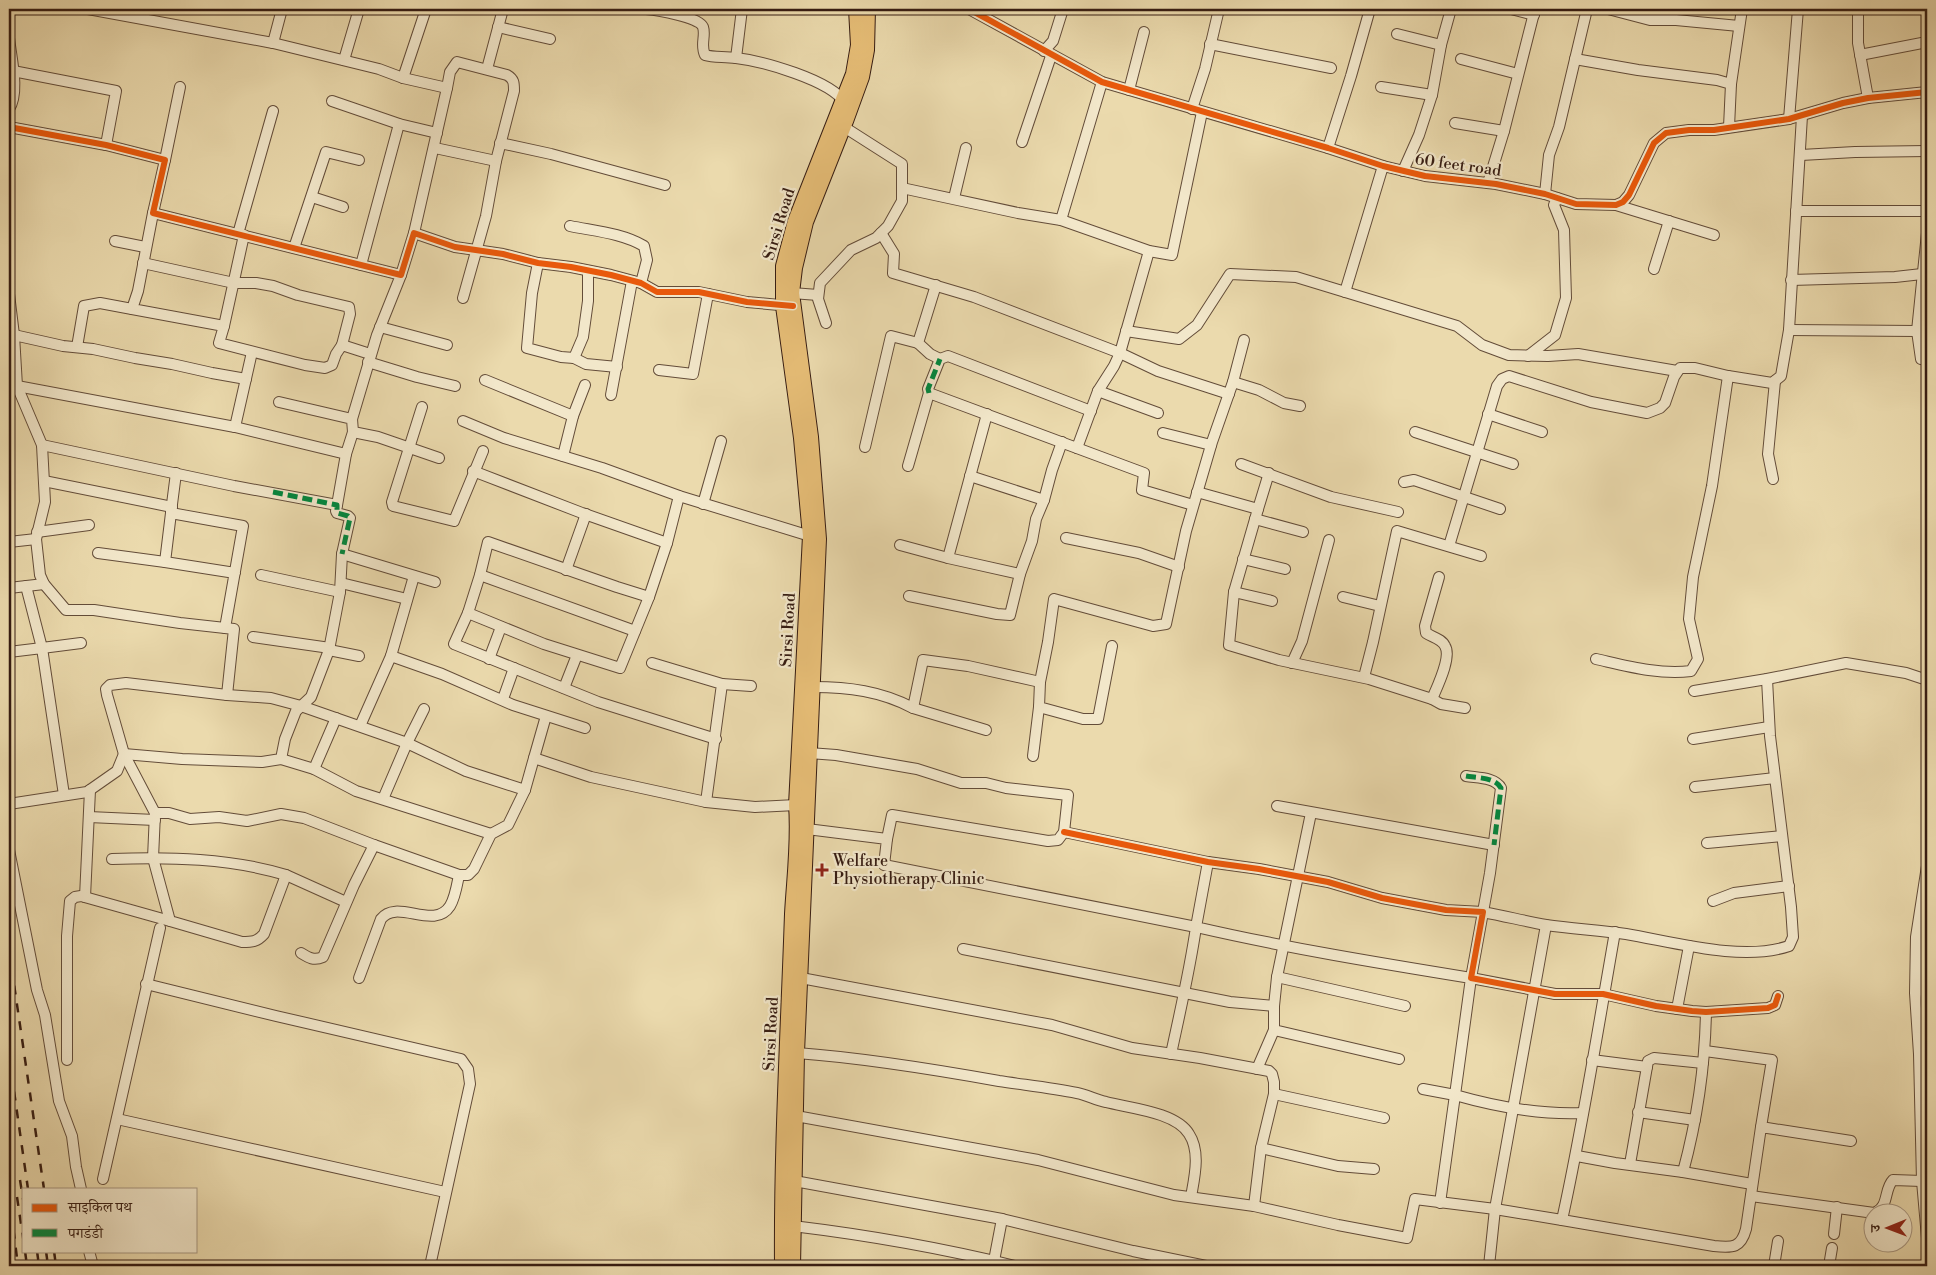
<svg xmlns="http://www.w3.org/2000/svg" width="1936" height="1275" viewBox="0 0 1936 1275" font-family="'Libre Bodoni','Noto Serif Devanagari',serif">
  <rect width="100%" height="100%" fill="#ebdaad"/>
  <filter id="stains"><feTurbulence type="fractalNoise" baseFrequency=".004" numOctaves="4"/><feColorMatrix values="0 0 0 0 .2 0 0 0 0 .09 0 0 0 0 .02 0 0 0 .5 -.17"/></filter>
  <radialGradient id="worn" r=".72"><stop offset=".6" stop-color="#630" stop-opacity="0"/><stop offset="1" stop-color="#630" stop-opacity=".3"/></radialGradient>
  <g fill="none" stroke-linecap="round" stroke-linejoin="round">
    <defs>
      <g id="minor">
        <path d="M 88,9 L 273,43 L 379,69 L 403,78 L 447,88 L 414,233"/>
        <path d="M 646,9 C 657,10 699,17 703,27 C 706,36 700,45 705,55 C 714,58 725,56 736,58 C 762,61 831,80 845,103"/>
        <path d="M 969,9 L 1102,82 L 1328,148 L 1383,166 L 1425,176 L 1496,184 L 1545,194 L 1576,204 L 1616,205 L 1623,202 L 1629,195 L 1654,143 L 1666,133 L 1689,130 L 1714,130 L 1789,119 L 1843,103 L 1868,98 L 1927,92"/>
        <path d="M 1511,9 L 1534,15"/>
        <path d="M 1608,9 L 1650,20 L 1676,20 L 1739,26"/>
        <path d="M 1858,9 L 1858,43 L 1868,98"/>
        <path d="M 498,27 L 550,39"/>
        <path d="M 1397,34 L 1441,45"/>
        <path d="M 9,38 C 11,57 20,93 9,109"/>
        <path d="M 273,43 L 282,9"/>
        <path d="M 1210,44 L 1331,68"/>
        <path d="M 1044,51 L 1053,41 L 1063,9"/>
        <path d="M 1860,55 L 1927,42"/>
        <path d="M 736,58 L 742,9"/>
        <path d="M 1461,59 L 1518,74"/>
        <path d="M 1575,59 L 1638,70 L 1717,80 L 1731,84 L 1729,127"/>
        <path d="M 344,60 L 359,9"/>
        <path d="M 487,69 L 503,9"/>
        <path d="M 13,71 L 116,91 L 106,145"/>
        <path d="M 403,78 L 426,9"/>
        <path d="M 1731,84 L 1742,9"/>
        <path d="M 1381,87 L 1432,95"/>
        <path d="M 447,88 L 450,72 L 457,62 L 507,75 C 514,79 514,83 514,91 L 496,161 L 486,216 L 463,298"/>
        <path d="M 1129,90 L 1144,32"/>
        <path d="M 332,101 L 399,124 L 437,133"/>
        <path d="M 1192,109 L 1205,69 L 1219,9"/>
        <path d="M 1789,119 L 1798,9"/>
        <path d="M 1455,123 L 1504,131"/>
        <path d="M 9,127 L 106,145 L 165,160 L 153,213 L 401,275 L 414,233 L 455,247 L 503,254 L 538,263 L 571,267 L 611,275 L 641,283 L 657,292 L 699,292 L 747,302 L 790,306"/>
        <path d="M 1022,142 L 1051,56"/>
        <path d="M 500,143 L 551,154 L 665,185"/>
        <path d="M 435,148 L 496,161"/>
        <path d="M 1328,148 L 1351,76 L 1370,9"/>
        <path d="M 1801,155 L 1855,152 L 1927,151"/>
        <path d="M 165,160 L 180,87"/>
        <path d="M 1403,171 L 1419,135 L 1432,95 L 1441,45 L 1451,9"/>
        <path d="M 1488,183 L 1504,131 L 1535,9"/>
        <path d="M 902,188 L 1018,213 L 1061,220 L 1149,251 L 1172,255 L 1202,112"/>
        <path d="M 1545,194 L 1549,155 L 1559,127 L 1587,9"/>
        <path d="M 312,197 L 343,207"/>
        <path d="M 954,198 L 966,148"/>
        <path d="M 1616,205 L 1714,235"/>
        <path d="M 1796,211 L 1927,211"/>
        <path d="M 153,213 L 138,291 L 132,309 L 224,326 L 219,343 L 305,365 L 325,368 L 332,365 L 336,354 L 342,345 L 370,354"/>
        <path d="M 1061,220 L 1102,82"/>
        <path d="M 570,226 C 594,231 622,233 644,246 L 647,260 L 641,283"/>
        <path d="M 881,233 L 894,254 L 893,273 L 974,297 L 1120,353 L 1158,371 L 1229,394"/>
        <path d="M 1927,233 L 1917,331 L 1921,359 L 1927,360"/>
        <path d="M 238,234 L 273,111"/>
        <path d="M 115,241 L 145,247"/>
        <path d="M 294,248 L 326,152 L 359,160"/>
        <path d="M 143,263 L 234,283 L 256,283 L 273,286 L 298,295 L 349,307 L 350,314 L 342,345"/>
        <path d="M 538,263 L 532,293 L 527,348 L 561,357 L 574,358 L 583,337 L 588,301 L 588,272"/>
        <path d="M 361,265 L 399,124"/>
        <path d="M 1654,269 L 1669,221"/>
        <path d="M 1791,280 L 1895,277 L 1922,274"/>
        <path d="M 936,285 L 918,343 L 930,354 L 940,359"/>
        <path d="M 1345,292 L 1383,166"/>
        <path d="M 792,293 L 818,295"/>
        <path d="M 9,294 L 14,335"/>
        <path d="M 826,323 L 818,299 L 820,283 L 851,250 L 876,238 L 888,226 L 902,201 L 902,164 L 844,127"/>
        <path d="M 224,326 L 244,235"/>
        <path d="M 380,327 L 447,345"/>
        <path d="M 1789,330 L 1917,331"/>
        <path d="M 1126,331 L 1179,339 L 1197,325 L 1230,274 L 1296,277 L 1457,326 L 1482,345 L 1509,355 L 1548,356 L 1578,354 L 1677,371"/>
        <path d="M 77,347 L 84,306 L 100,303 L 132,309"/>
        <path d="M 1528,356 L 1555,335 L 1566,298 L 1564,230 L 1554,205 L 1557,198"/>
        <path d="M 574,358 L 586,364 L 617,367"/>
        <path d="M 368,362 L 417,377 L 455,386"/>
        <path d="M 659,370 L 693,374 L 708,294"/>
        <path d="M 485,380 L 573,416 L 563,456"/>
        <path d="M 1233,382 L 1244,340"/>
        <path d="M 17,386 L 235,427 L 346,454 L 353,432"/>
        <path d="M 1098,391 L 1158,413"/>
        <path d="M 929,393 L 928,389 L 940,359 L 948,356 L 1091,411"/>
        <path d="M 611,395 L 632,281"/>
        <path d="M 279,402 L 352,419 L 353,432 L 378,437 L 439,458"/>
        <path d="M 422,407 L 392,502 L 393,506 L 454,521 L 483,451"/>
        <path d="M 987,414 L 948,558 L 1020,574"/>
        <path d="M 1488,414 L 1542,432"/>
        <path d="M 573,416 L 585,385"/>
        <path d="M 352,419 L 377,335 L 401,275"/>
        <path d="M 463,421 L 504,438 L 602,468 L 679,496 L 810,536"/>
        <path d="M 235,427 L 252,352"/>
        <path d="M 1415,432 L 1513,464"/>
        <path d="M 1163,433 L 1211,445"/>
        <path d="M 42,445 L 234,486 L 337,505"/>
        <path d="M 865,447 L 891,336 L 918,343"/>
        <path d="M 1077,448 L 1098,391 L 1114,366 L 1120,353 L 1149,251"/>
        <path d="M 1241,464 L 1331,497 L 1398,512"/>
        <path d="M 908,466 L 929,393 L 1144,473 L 1142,490 L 1193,505"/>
        <path d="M 970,476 L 1044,500"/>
        <path d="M 1773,479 L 1768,454 L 1775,381"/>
        <path d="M 44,481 L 172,507"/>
        <path d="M 1404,482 L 1414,480 L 1500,509"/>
        <path d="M 1197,492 L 1258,509 L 1234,592 L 1229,645 L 1279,660 L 1369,679 L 1432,699 L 1441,704 L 1465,708"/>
        <path d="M 703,504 L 721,441"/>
        <path d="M 1258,509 L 1269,473"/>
        <path d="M 171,512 L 176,473"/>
        <path d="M 1255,519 L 1303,532"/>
        <path d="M 37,532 L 89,525"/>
        <path d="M 1066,538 L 1139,553 L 1179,567"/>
        <path d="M 9,542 L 36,539"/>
        <path d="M 667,543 L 679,496"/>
        <path d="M 900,545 L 948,558"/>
        <path d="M 1449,546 L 1497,386 L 1502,379 L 1509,376 L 1591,402 L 1647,413 L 1660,408 L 1665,403 L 1674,377 L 1680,368 L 1695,368 L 1728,376 L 1772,383 L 1781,376 L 1789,330 L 1802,116"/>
        <path d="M 98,553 L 165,562"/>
        <path d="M 342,554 L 435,582"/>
        <path d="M 1243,559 L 1285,569"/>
        <path d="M 566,570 L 586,514"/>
        <path d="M 261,575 L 340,592"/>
        <path d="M 480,575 L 635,631"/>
        <path d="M 341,583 L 407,599"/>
        <path d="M 26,586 L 42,648 L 81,643"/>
        <path d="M 9,588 L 44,584"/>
        <path d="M 1234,592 L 1272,601"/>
        <path d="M 909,596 L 997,614 L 1010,615 L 1020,574 L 1032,541 L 1036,519 L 1044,500 L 1052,470 L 1062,442"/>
        <path d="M 649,597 L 617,587 L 488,542 L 480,575 L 468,613 L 454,644 L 598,702 L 716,739"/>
        <path d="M 1343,597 L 1380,606"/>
        <path d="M 468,613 L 544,644 L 620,668 L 649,597 L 667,543 L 582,513 L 473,471"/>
        <path d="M 225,628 L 243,526 L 171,513 L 165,562 L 235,573"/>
        <path d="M 253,637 L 330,648"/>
        <path d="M 1112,646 L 1098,719 L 1083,719 L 1039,707 L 1040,682 L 1048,642 L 1054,599 L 1153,626 L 1166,624 L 1186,531 L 1212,442 L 1233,382 L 1259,390 L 1284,403 L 1300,406"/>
        <path d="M 329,650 L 359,656"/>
        <path d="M 9,652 L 42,648 L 64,795"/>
        <path d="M 391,656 L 414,576"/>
        <path d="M 489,659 L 501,627"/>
        <path d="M 1596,659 C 1627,666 1659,675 1691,671 L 1698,659 L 1689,619 L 1693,577 L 1712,486 L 1728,376"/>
        <path d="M 652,663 L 722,684 L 706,802"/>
        <path d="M 1292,663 L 1302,641 L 1329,540"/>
        <path d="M 1364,677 L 1373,642 L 1397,531 L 1481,556"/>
        <path d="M 722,684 L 751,686"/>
        <path d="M 813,687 C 848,687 881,691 913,708 L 923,660 L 968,666 L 1040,682"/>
        <path d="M 564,688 L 577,655"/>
        <path d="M 1694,691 L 1767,679 L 1846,663 L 1906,673 L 1927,680"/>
        <path d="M 227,695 L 234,629 L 180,623 L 94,610 L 66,610 L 44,584 L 40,575 L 36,539 L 45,502 L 42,445 L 17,386 L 14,335 L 63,346 L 93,349 L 135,358 L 172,364 L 212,373 L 246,379"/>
        <path d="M 503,699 L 514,668"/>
        <path d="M 1432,699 C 1437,687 1452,657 1445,646 C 1442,639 1432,637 1426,633 L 1425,626 L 1439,577"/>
        <path d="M 913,708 L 986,730"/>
        <path d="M 360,726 L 391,656 L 442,674 L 513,705 L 585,728"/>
        <path d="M 1693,739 L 1769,727"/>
        <path d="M 809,753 L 836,755 L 917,769 L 961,783 L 986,783 L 1006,788 L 1068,795 L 1064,832 L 1058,840 L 1048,841 L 892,815 L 887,839"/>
        <path d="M 1033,756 L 1039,707"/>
        <path d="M 534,758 L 546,716"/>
        <path d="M 281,759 L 314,769 L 356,791 L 491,834"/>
        <path d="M 314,769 L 336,718"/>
        <path d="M 1466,776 C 1477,778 1495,777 1501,788 L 1490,873 L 1483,912 C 1504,916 1525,921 1546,925 C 1573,929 1600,930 1626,934 C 1674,942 1742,962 1789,946 L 1793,937 L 1791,907 L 1770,736 L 1767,679"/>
        <path d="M 1695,787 L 1775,778"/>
        <path d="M 383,799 L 407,743 L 424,709"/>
        <path d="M 9,804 L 87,792 L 117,771 L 124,754 L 182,759 L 262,762 L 281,759 L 285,739 L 296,711 L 311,697 L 329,650 L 340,592 L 342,554 L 350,518 L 348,516 L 337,513 L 336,511 L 346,454"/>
        <path d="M 1277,806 L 1494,845"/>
        <path d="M 155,813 L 124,754 L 107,695 L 106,689 L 110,685 L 126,683 L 227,695 L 271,698 L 301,706 L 407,743 L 466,771 L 525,790"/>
        <path d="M 89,817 L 155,820"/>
        <path d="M 807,829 L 887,839 L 884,865 L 1196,927 C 1190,969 1180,1012 1171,1054"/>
        <path d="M 1064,832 L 1208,862 L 1259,869 L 1328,882 L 1382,898 L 1446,910 L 1483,912 L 1471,978 L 1555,994 L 1603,994 L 1656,1006 L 1692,1011 L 1706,1012 L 1768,1008 L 1775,1005 L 1778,996"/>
        <path d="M 1707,843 L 1782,836"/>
        <path d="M 9,850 L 37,990 L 45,1015 L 59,1101 L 72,1136 L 76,1167 L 81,1189"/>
        <path d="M 112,859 C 170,857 230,858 286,875"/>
        <path d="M 1208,862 L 1196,927 C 1287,948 1379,963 1471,978 L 1455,1095 C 1497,1107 1539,1115 1583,1113"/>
        <path d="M 1927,866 L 1916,937 L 1915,993 L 1919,1054 L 1922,1181 L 1927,1238"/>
        <path d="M 85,897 L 90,790"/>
        <path d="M 1713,901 L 1734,893 L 1789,886"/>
        <path d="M 346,902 L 286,875 L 264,934 C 257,942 252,942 242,942 L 170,921 L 153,858 L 155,813 L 169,813 L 190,819 L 219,817 L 247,821 L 281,814 L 304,818 L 374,845"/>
        <path d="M 1615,932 C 1598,1028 1583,1125 1562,1220 L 1714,1246 C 1733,1248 1741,1248 1746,1229 L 1761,1127 L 1851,1141"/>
        <path d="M 1925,937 L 1925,994 L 1927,1025"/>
        <path d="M 963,949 L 1230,1002 L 1274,1006 L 1274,1030 L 1399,1059"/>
        <path d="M 301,953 C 309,958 314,961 323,957 L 354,885 L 374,845 L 459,875 L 468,875 L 474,869 L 491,834 L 508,825 L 525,790 L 534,758 L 591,777 L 706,802 L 755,807 L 796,805"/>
        <path d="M 1277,977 L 1405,1006"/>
        <path d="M 359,978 L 381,919 C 397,898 434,931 450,906 C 455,898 457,885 459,875"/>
        <path d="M 801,978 L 1052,1025 L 1132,1048 L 1200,1058 L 1269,1071 L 1272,1074 L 1274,1082 L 1274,1094 L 1261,1148 L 1254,1206"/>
        <path d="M 146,984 L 276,1016 L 461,1059 L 468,1069 L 470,1084 L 430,1266"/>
        <path d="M 1274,1006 L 1277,977 L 1311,813"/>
        <path d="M 1677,1009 L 1689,946"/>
        <path d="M 1705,1051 L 1772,1060 L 1761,1127"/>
        <path d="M 797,1053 C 865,1058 932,1069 999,1081 C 1025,1085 1052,1088 1077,1093 C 1087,1095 1096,1100 1106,1102 C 1129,1108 1176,1112 1189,1134 C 1201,1152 1194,1179 1191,1197"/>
        <path d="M 67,1060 L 67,936 L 70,901 L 75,897 L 81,896 L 170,921"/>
        <path d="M 1592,1060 L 1647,1067"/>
        <path d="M 1257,1069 L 1274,1030"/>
        <path d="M 1423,1089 L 1455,1095 L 1440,1203"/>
        <path d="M 1274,1094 L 1384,1118"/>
        <path d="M 1638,1112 L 1695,1120"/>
        <path d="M 796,1116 L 1038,1160 L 1174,1195 L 1254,1206 L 1338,1225 L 1407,1238 L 1415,1199 L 1495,1209 L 1562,1220"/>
        <path d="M 117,1119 L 445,1192"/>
        <path d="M 1261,1148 L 1338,1166 L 1374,1169"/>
        <path d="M 1577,1156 L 1615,1163 L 1683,1172 C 1697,1120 1705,1066 1706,1012"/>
        <path d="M 1630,1164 L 1648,1061 L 1654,1058 L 1703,1063"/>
        <path d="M 1683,1172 L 1752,1184"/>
        <path d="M 103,1179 L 160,928"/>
        <path d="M 789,1180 L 1002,1219 L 1133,1251 L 1206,1266"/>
        <path d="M 1751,1196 L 1874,1213"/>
        <path d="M 1876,1212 C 1889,1206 1884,1189 1893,1180 L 1922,1181"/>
        <path d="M 793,1226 C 867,1235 942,1248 1015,1266"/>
        <path d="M 1834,1234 L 1837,1207"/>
        <path d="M 89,1251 L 93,1266"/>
        <path d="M 993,1266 L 1002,1219"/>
        <path d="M 1489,1266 L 1495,1209 L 1546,925"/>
        <path d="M 1774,1266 L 1778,1241"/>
        <path d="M 1829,1266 L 1832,1248"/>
      </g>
      <g id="major">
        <path d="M 782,1266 C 781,1149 788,1032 792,914 C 794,878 799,841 796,805 L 810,536 L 801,438 L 783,306 L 783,266 L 795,221 L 853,74 L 858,45 L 856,9"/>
        <path d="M 793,1266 L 797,1053 L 819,539 L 811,437 L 792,293 L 795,268 L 806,222 L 846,121 L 862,77 L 867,50 L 868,9"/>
      </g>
    </defs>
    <!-- minor casing -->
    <use href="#minor" stroke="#634c39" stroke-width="12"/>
    <!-- major casing -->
    <use href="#major" stroke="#361c12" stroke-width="16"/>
    <!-- minor -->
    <use href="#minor" stroke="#f2e7ca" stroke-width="10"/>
    <!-- major -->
    <use href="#major" stroke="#e6bd76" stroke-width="14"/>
    <!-- rail -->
    <g stroke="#361c12" stroke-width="2.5" stroke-dasharray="9 9" stroke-linecap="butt">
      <path d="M 9,950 L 44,1189"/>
      <path d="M 9,1056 L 28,1189"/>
      <path d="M 9,1143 L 12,1165"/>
      <path d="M 9,1158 L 11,1210 L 18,1266"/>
      <path d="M 20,1180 L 24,1205"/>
      <path d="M 17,1197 L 24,1244"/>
      <path d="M 25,1251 L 27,1266"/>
      <path d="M 37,1251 L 39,1266"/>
      <path d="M 46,1251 L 48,1266"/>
      <path d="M 54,1251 L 56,1266"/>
    </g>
    <!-- quiet -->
    <g stroke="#00873e" stroke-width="5" stroke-dasharray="10 5" stroke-linecap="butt">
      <path d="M 929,393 L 928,389 L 940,359"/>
      <path d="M 273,492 L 337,505 L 337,513 L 348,516 L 350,518 L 342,554"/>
      <path d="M 1466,776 C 1477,778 1495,777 1501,788 L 1494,845"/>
    </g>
    <defs>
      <g id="cycleway">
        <path d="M 969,9 L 1102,82 L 1328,148 L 1383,166 L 1425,176 L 1496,184 L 1545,194 L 1576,204 L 1616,205 L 1623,202 L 1629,195 L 1654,143 L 1666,133 L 1689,130 L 1714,130 L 1789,119 L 1843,103 L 1868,98 L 1927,92"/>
        <path d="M 9,127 L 106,145 L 165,160 L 153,213 L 401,275 L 414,233 L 455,247 L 503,254 L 538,263 L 571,267 L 611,275 L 641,283 L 657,292 L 699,292 L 747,302 L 793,306"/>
        <path d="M 1064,832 L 1208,862 L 1259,869 L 1328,882 L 1382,898 L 1446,910 L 1483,912 L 1471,978 L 1555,994 L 1603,994 L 1656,1006 L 1692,1011 L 1706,1012 L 1768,1008 L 1775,1005 L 1778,996"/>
      </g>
    </defs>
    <!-- cycleway casing -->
    <use href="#cycleway" stroke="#f2e7ca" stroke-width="9"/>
    <!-- cycleway -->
    <use href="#cycleway" stroke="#e8590c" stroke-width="6"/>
  </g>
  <!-- markers -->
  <path fill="#8f2418" stroke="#f2e7ca" stroke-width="2" d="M819.5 862.5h5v5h5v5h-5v5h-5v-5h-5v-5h5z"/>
  <g text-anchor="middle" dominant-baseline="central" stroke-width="4.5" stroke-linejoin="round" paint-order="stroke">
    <!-- street labels -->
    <g font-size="16" fill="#361c12" stroke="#f2e7ca">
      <text transform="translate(1458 165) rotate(8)">60 feet road</text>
      <text transform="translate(779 224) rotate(-73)">Sirsi Road</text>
      <text transform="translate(788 630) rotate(-87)">Sirsi Road</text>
      <text transform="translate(771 1034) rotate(-87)">Sirsi Road</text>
    </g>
    <!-- poi labels -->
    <g font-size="16" fill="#361c12" stroke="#f2e7ca" text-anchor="start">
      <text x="833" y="861">Welfare<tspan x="833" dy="18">Physiotherapy Clinic</tspan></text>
    </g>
  </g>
  <!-- margin -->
  <rect width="1936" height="1275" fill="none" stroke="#ebdaad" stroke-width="30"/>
  <rect x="10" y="10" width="1916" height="1255" fill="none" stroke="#361c12" stroke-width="2.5"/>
  <rect x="15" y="15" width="1906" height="1245" fill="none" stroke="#361c12"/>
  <!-- legend -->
  <rect x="22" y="1188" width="175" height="65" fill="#f2e7ca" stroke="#a79680"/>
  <rect x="32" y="1204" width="25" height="8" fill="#e8590c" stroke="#a79680"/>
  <text x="68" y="1212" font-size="15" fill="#361c12">साइकिल पथ</text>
  <rect x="32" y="1229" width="25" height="8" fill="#00873e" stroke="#a79680"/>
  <text x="68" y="1238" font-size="15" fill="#361c12">पगडंडी</text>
  <!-- north arrow -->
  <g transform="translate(1888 1228) rotate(269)"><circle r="24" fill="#f2e7ca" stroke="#a79680"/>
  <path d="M0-4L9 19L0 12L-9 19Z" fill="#8f2418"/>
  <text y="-8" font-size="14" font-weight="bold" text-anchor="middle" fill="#361c12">उ</text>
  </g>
  <rect width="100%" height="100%" filter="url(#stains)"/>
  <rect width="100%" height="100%" fill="url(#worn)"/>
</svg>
